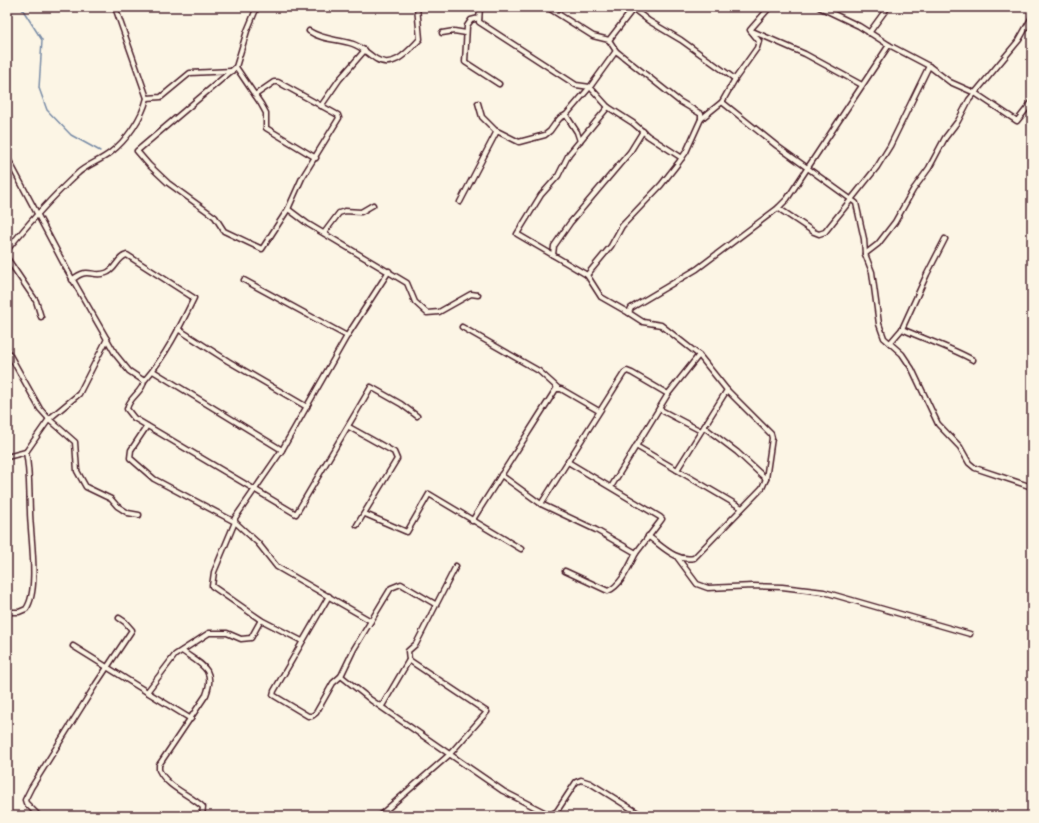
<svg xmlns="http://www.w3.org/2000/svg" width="1039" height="823" viewBox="0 0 1039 823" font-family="Itim,sans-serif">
  <rect width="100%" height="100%" fill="#fcf5e5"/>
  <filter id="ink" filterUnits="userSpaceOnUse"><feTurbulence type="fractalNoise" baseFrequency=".025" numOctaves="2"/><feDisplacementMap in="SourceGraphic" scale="8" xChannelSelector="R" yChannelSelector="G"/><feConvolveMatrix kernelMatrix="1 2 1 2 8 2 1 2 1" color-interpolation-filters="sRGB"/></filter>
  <g filter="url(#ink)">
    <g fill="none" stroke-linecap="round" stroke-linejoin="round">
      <!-- stream -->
      <path stroke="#788ba6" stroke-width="1.5" d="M 21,7 L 42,40 L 39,88 L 47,110 L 71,135 L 100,151"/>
      <defs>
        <g id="street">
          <path d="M 480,7 L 479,22 L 576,85 L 590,87 L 608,107 L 633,123 L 648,136 L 682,158"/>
          <path d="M 547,7 L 593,36 L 609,40 L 633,9"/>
          <path d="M 631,7 L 649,21 L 681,40 L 735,79"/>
          <path d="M 819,7 L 859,26 L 889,45 L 929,66 L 950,82 L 975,93 L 1017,121 L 1032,102"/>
          <path d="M 479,18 L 471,20 L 467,26 L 465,62 L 499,84"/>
          <path d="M 309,31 C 322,40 338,39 353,44 C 362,47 368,54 376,59 C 394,70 409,50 420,39 L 417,7"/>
          <path d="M 752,31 L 805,54 L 862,85"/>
          <path d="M 442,33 L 454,31 L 466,33"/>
          <path d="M 869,33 L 888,7"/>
          <path d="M 609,40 L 616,51 L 679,101 L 701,114 L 701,119"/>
          <path d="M 236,67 L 261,104 L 266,113 L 266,128 L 316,158"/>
          <path d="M 255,95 L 274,82 L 278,82 L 338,115 L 339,118 L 302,178 L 288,209 L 262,249 L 224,231 L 215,217 L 168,183 L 149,165 L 137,151 L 236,67 L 247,31 L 257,7"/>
          <path d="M 147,98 L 161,97 L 190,73 L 232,71"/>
          <path d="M 722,102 L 777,146 L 856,203 L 864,239 L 865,254 L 872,272 L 879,324 L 884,338 L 902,354 L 912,369 L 938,424 L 960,447 L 969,463 L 975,468 L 1032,487"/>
          <path d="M 478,103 L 482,117 L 497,132"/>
          <path d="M 321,106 L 339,80 L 365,50"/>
          <path d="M 608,107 L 569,154 L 558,176 L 541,195 L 517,234 L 587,275 L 601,297 L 629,313"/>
          <path d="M 566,115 L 577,132 L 580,141"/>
          <path d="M 7,157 L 66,268 L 116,355 L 129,371 L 144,381 C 143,392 129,397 127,409 L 134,418 L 296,514 L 371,387 L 401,404 L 417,416"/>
          <path d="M 460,202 L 497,131 L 519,142 L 545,135 L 550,131 L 555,124 L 560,118 L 566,115 L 590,87 L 616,51"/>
          <path d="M 778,208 L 814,232 L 819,234 L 825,232 L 877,167 L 890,146 L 929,66"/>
          <path d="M 288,209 L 308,224 L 407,283 L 415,302 L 427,313 L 439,312 L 471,294 L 478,295"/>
          <path d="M 324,233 L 339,213 L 345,211 L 361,212 L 373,205"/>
          <path d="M 7,250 C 29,223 51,198 77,174 C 86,165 100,161 110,153 C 127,140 142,118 147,98 L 115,7"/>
          <path d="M 865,254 L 878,244 L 895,222 L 913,190 L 929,168 L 945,138 L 958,121 L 969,100 L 1019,40 L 1032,17"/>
          <path d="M 553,255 L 554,246 L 570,223 L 630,152 L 643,131"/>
          <path d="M 7,258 L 36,301 L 41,317"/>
          <path d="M 587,275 L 611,246 L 622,226 L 661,185 L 679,162 L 686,152 L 701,119 L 722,102 L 735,79 L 757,48 L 759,41 L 750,30 L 770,7"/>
          <path d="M 72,280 C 89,266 91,278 106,273 C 116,270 117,257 127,255 L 194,298 C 180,327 165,357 144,381"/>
          <path d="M 244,280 L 347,336"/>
          <path d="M 462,327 L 539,371 L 559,389"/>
          <path d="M 178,329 L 228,361 L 307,407"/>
          <path d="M 902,329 C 926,340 950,347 973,360"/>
          <path d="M 890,343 L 902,329 L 927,274 L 945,239"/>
          <path d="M 7,350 L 40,409 L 49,419 L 75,442 L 77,471 L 86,487 L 111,499 L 117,506 L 128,513 L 139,515"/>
          <path d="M 153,371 L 282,450"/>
          <path d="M 659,409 L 701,431"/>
          <path d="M 147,426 L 131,450 L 130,458 L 154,479 L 235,522 L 214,572 L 212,586 L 261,620 L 302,641"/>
          <path d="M 349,427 L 394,452 L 397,459 L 357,525"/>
          <path d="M 704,427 L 737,452 L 766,479"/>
          <path d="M 636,446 L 742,508"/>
          <path d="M 7,457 L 26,452"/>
          <path d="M 677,470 L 727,390"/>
          <path d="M 501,475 L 541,504 L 596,530 L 636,553 L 659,523 L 662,519 L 660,517 L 568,462"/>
          <path d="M 611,487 L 668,394 L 699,355"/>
          <path d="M 541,504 L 624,373 L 627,371 L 632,373 L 668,394"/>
          <path d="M 365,514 L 407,532 L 429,494 L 521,549"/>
          <path d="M 472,521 L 556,389 L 561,389 L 599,411"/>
          <path d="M 648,536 C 662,546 676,562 694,558 L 762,488 L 766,479 L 772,438 L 771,434 L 727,390 L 699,355 L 661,325 L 643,322 L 629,313 L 631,308 L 697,269 L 778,208 L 787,199 L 889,45"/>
          <path d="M 677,557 L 697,584 L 708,588 L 753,586 L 782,587 L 824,592 L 970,634"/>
          <path d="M 565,571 L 608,591 C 622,585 629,566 636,553"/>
          <path d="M 329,596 L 274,691 L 273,695 L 308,716 L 312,716 L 316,713 L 333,683 L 341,676 L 354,649 L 391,588 L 401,584 L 435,604"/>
          <path d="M 7,612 L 19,612 L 26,609 C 40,590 30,534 30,511 C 29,491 30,472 26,452 L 49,419 L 79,394 L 107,339"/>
          <path d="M 371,621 L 277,567 L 258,543 L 235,522 L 235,518 L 282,450 L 347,336 L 389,271"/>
          <path d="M 73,646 L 147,692"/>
          <path d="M 182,651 C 202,665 216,669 206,695 L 159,765 L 159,770 C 168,788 189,794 203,807 L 202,816"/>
          <path d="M 341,676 L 371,700 L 503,791 L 550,815 L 557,811 L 576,782 L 581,780 L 590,783 L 643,816"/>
          <path d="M 382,706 L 409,660 L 408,651 L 416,644 L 456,566"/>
          <path d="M 191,719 L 147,692 L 175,655 L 209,633 L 227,633 L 241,639 L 251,638 L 261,620"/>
          <path d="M 39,816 L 26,803 L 25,800 L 31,788 L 96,684 L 132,630 L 125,622 L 119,618"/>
          <path d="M 379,816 L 449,755 L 487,712 L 409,660"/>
        </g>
      </defs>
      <!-- street casing -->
      <use href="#street" stroke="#4a1f2b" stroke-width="7"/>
      <!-- street -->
      <use href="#street" stroke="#fcf5e5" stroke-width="4"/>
    </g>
  </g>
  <!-- margin -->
  <rect width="1039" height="823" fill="none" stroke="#fcf5e5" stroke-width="24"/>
  <rect x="12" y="12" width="1015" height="799" fill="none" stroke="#4a1f2b" stroke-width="1.5" filter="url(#ink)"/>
</svg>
